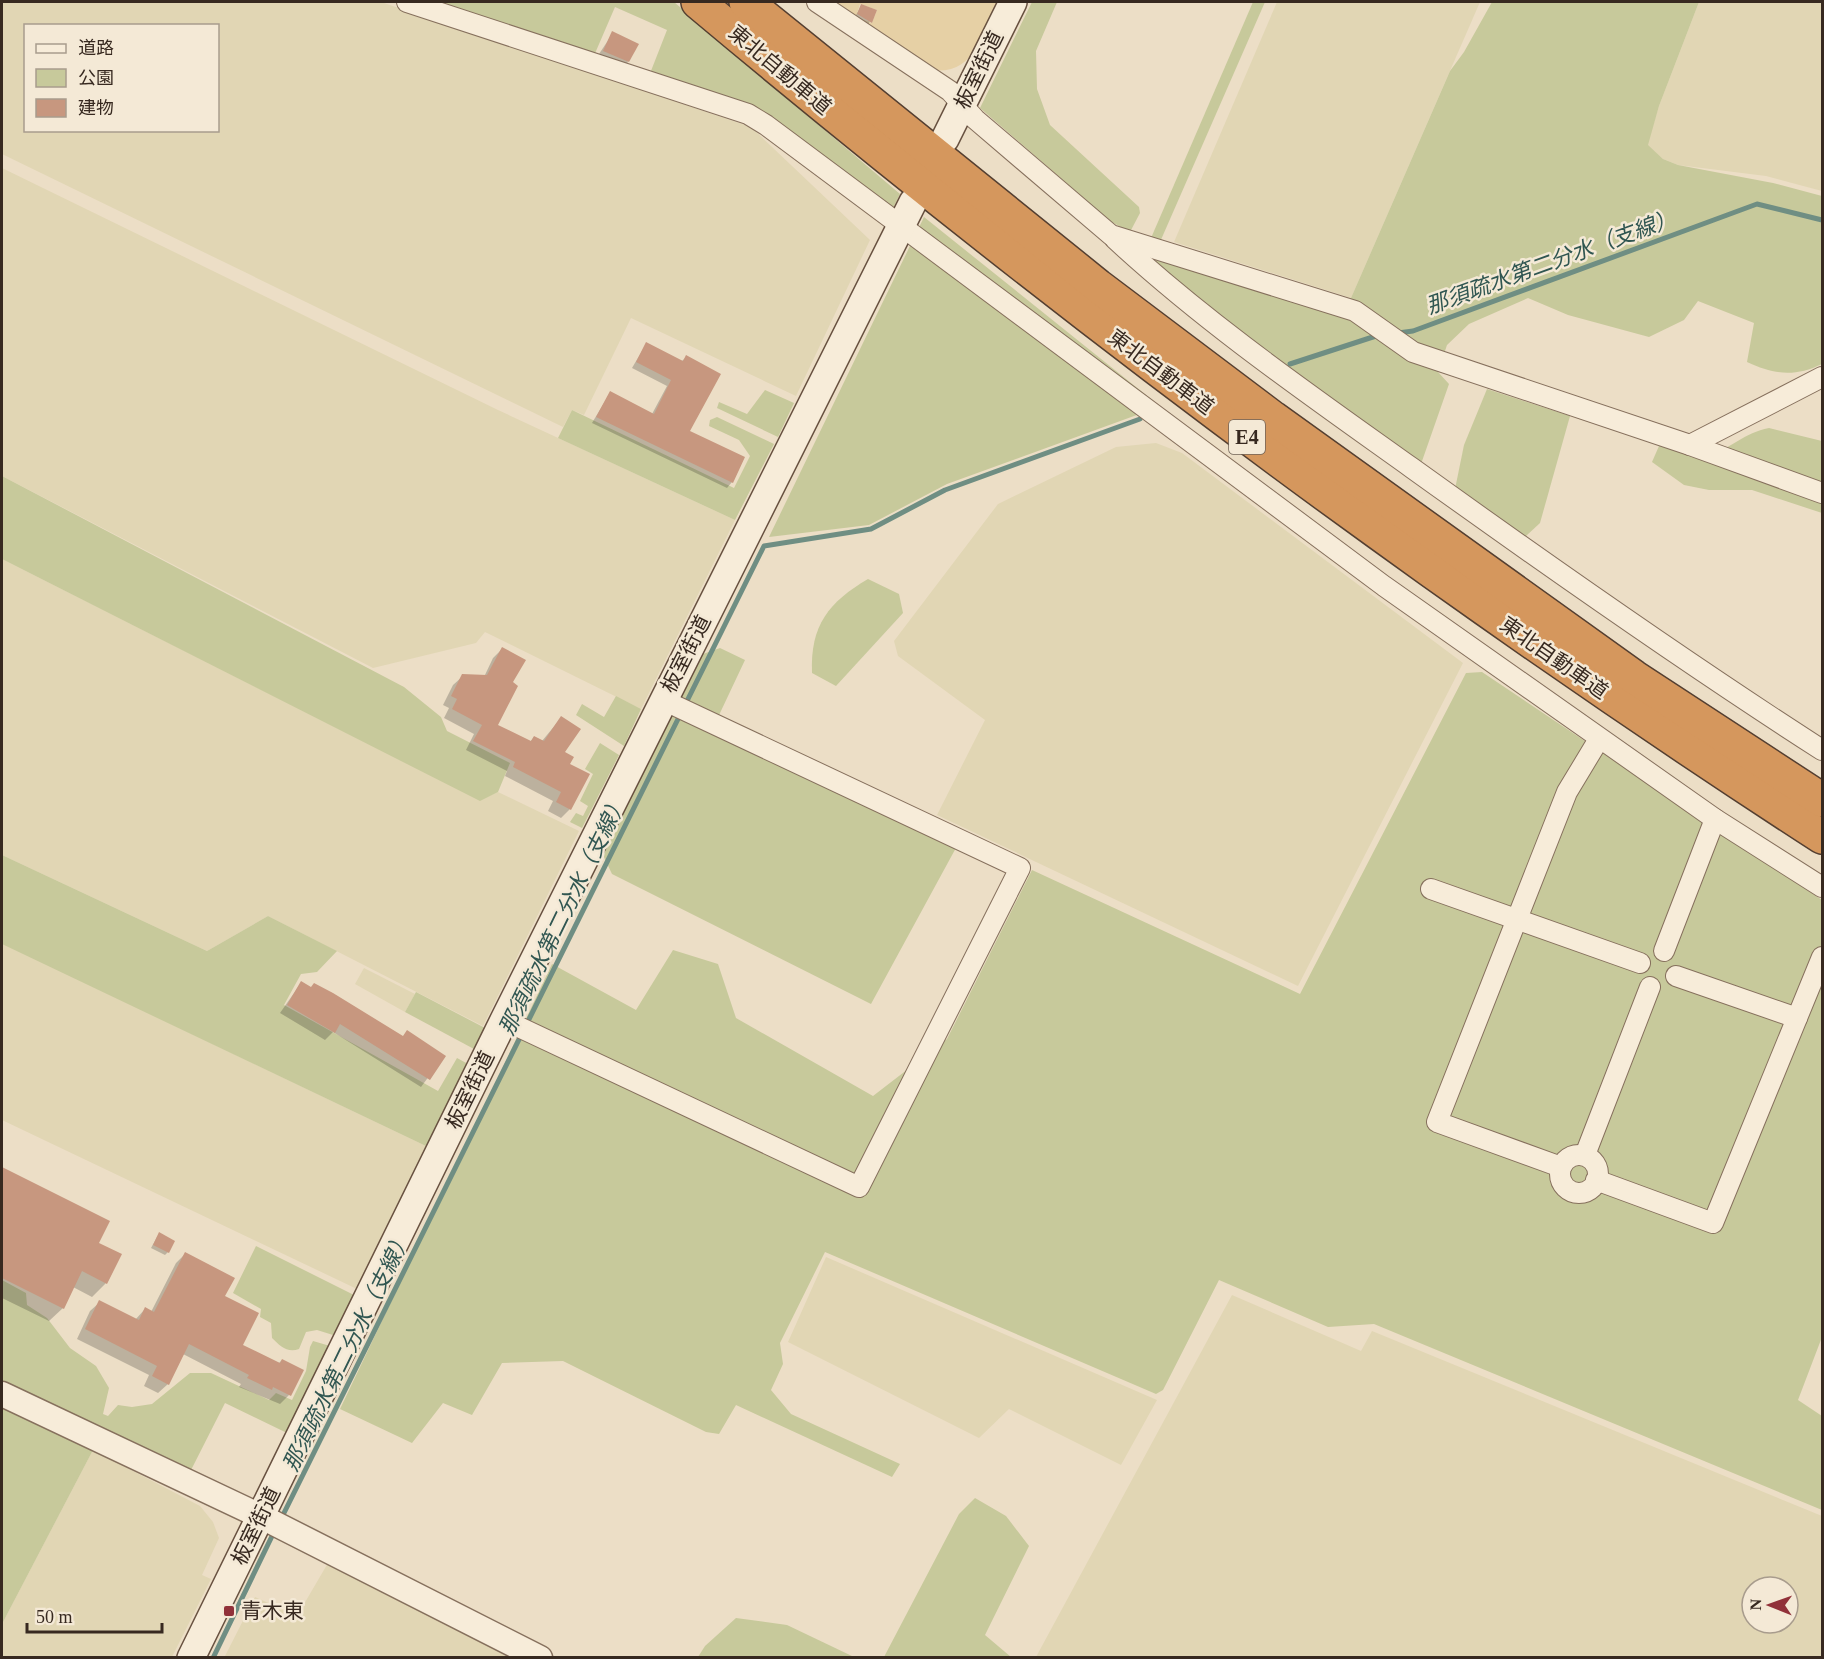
<svg xmlns="http://www.w3.org/2000/svg" width="1824" height="1659" viewBox="0 0 1824 1659" font-family="'Times New Roman','Noto Sans JP',serif">
  <rect width="100%" height="100%" fill="#ecdec6"/>
  <!-- farmland -->
  <g fill="#e1d6b4" fill-rule="evenodd">
    <path d="M 2,2 L 381,2 L 751,127 L 870,240 L 796,396 L 631,318 L 584,415 L 572,410 L 563,427 L 2,154 ZM 26,26 L 218,26 L 218,130 L 26,130 Z"/>
    <path d="M 1277,2 L 1480,2 L 1351,298 L 1174,242 Z"/>
    <path d="M 1699,2 L 1822,2 L 1822,191 L 1766,176 L 1678,165 L 1663,159 L 1647,145 L 1659,106 Z"/>
    <path d="M 2,168 L 498,410 L 735,520 L 641,709 L 485,632 L 476,643 L 373,668 L 2,476 Z"/>
    <path d="M 1156,443 L 1182,453 L 1463,663 L 1298,986 L 937,815 L 985,720 L 898,656 L 894,641 L 998,504 L 1116,447 Z"/>
    <path d="M 2,559 L 480,800 L 498,792 L 579,831 L 483,1026 L 268,916 L 207,951 L 2,855 Z"/>
    <path d="M 2,943 L 428,1147 L 357,1289 L 2,1120 Z"/>
    <path d="M 364,968 L 415,994 L 405,1012 L 355,984 Z"/>
    <path d="M 826,1257 L 1157,1400 L 1121,1465 L 1009,1409 L 979,1438 L 788,1342 Z"/>
    <path d="M 1232,1295 L 1361,1351 L 1372,1331 L 1822,1516 L 1822,1657 L 1036,1657 ZM 1752,1587 L 1788,1587 L 1788,1623 L 1752,1623 Z"/>
    <path d="M 93,1450 L 200,1506 L 213,1522 L 219,1538 L 202,1575 L 211,1579 L 172,1657 L 2,1658 L 2,1624 Z"/>
    <path d="M 328,1563 L 511,1657 L 224,1658 L 255,1597 L 297,1616 Z"/>
  </g>
  <!-- green -->
  <g fill="#c7c99b">
    <path d="M 433,2 L 674,2 L 900,194 L 893,208 L 770,120 L 649,76 L 667,30 L 615,7 L 593,58 Z"/>
    <path d="M 1032,2 L 1057,2 L 1036,51 L 1037,89 L 1050,125 L 1139,207 L 1140,213 L 1130,232 L 1110,221 L 980,108 Z"/>
    <path d="M 1253,2 L 1265,2 L 1160,242 L 1151,238 Z"/>
    <path d="M 1492,2 L 1699,2 L 1659,106 L 1648,145 L 1663,159 L 1678,165 L 1773,183 L 1822,196 L 1822,364 C 1795,377 1775,375 1747,362 L 1754,323 L 1698,301 L 1684,320 L 1649,337 L 1568,315 L 1528,298 L 1469,324 L 1447,345 L 1438,372 L 1449,384 L 1421,464 L 1414,469 L 1147,263 L 1153,259 L 1330,310 L 1351,298 L 1450,71 L 1464,52 Z"/>
    <path d="M 924,217 L 1156,403 L 1145,412 L 947,484 L 869,525 L 769,537 Z"/>
    <path d="M 1487,389 L 1570,416 L 1540,523 L 1526,536 L 1518,538 L 1454,494 L 1464,445 Z"/>
    <path d="M 765,390 L 794,403 L 778,437 L 717,408 L 719,402 L 747,414 Z"/>
    <path d="M 572,410 L 734,488 L 750,456 L 739,440 L 709,426 L 710,420 L 717,417 L 774,444 L 735,520 L 558,438 Z"/>
    <path d="M 1769,428 L 1822,441 L 1822,513 L 1752,490 L 1709,490 L 1684,485 L 1652,462 L 1659,446 L 1673,445 L 1709,457 C 1732,447 1744,433 1769,428 Z"/>
    <path d="M 2,476 L 404,687 L 441,717 L 447,731 L 510,763 L 498,792 L 480,801 L 2,559 Z"/>
    <path d="M 868,579 L 899,594 L 903,613 L 836,686 L 812,673 C 810,625 829,602 868,579 Z"/>
    <path d="M 720,648 L 745,660 L 712,730 L 957,846 L 871,1004 L 612,874 L 602,853 L 703,654 Z"/>
    <path d="M 1482,672 L 1822,900 L 1822,1337 L 1798,1400 L 1822,1416 L 1822,1510 L 1374,1324 L 1328,1327 L 1219,1280 L 1163,1390 L 1156,1394 L 825,1252 L 780,1343 L 783,1364 L 771,1390 L 791,1414 L 900,1464 L 892,1477 L 736,1405 L 719,1434 L 706,1432 L 563,1361 L 502,1363 L 472,1415 L 443,1403 L 412,1443 L 340,1409 L 552,964 L 636,1010 L 673,950 L 718,964 L 736,1018 L 873,1096 L 947,1039 L 1032,870 L 1300,994 L 1466,673 Z"/>
    <path d="M 616,696 L 641,709 L 624,746 L 576,715 L 582,704 L 604,717 Z"/>
    <path d="M 600,743 L 619,755 L 582,828 L 570,822 L 576,813 L 583,816 L 588,806 L 580,801 L 593,774 L 585,769 Z"/>
    <path d="M 2,855 L 207,951 L 268,916 L 337,951 L 317,972 L 301,974 L 284,1005 L 438,1091 L 457,1058 L 468,1064 L 428,1147 L 2,944 Z"/>
    <path d="M 416,992 L 485,1028 L 474,1049 L 405,1012 Z"/>
    <path d="M 256,1246 L 354,1295 L 333,1335 L 317,1330 L 306,1332 L 299,1349 C 287,1353 280,1346 272,1338 L 271,1323 L 260,1317 L 261,1309 L 233,1293 Z"/>
    <path d="M 2,1280 L 26,1293 L 27,1305 L 47,1318 L 70,1348 L 96,1366 L 109,1388 L 103,1414 L 108,1416 L 118,1405 L 132,1407 L 152,1404 L 190,1373 L 211,1373 L 269,1400 L 276,1393 L 292,1400 L 306,1371 L 310,1347 L 313,1341 L 330,1346 L 287,1433 L 225,1403 L 188,1476 L 2,1385 Z"/>
    <path d="M 2,1406 L 93,1450 L 2,1624 Z"/>
    <path d="M 975,1498 L 1006,1516 L 1029,1546 L 985,1635 L 1011,1657 L 884,1657 L 959,1514 Z"/>
    <path d="M 736,1618 L 787,1625 L 854,1657 L 698,1657 L 705,1646 Z"/>
  </g>
  <!-- sand -->
  <path fill="#e6d0a5" fill-rule="evenodd" d="M 832,2 L 998,2 C 981,35 975,76 930,70 ZM 860,4 L 877,10 L 872,23 L 856,17 Z"/>
  <!-- shadow -->
  <g fill="#0003">
    <path d="M 861,6 L 875,11 L 868,25 L 855,17 Z"/>
    <path d="M 613,33 L 628,62 L 622,68 L 597,57 Z"/>
    <path d="M 646,344 L 681,362 L 686,357 L 688,431 L 732,482 L 727,488 L 592,423 L 610,393 L 652,414 L 667,386 L 632,368 Z"/>
    <path d="M 502,649 L 511,683 L 496,725 L 530,742 L 534,737 L 542,741 L 561,718 L 563,753 L 568,765 L 570,809 L 561,818 L 548,811 L 553,801 L 505,776 L 507,771 L 466,750 L 474,734 L 444,718 L 449,708 L 443,705 L 453,685 L 463,676 L 484,677 L 493,658 Z"/>
    <path d="M 301,983 L 402,1037 L 444,1056 L 421,1087 L 333,1032 L 325,1040 L 280,1013 Z"/>
    <path d="M 2,1168 L 108,1222 L 97,1243 L 106,1283 L 92,1297 L 73,1287 L 63,1308 L 49,1321 L 2,1298 Z"/>
    <path d="M 157,1237 L 168,1252 L 165,1255 L 151,1248 Z"/>
    <path d="M 185,1254 L 223,1297 L 241,1345 L 278,1364 L 282,1360 L 289,1395 L 280,1404 L 239,1387 L 241,1384 L 183,1354 L 168,1384 L 158,1393 L 144,1386 L 149,1375 L 77,1339 L 90,1311 L 100,1302 L 135,1320 L 145,1309 L 151,1312 L 176,1263 Z"/>
  </g>
  <g fill="none" stroke-linecap="round" stroke-linejoin="round">
    <!-- stream -->
    <g stroke="#6f8e83" stroke-width="5">
      <path d="M 1398,333 L 1413,331 L 1757,204 L 1822,220"/>
      <path d="M 1290,364 L 1379,335"/>
      <path d="M 685,705 L 764,546 L 871,529 L 945,490 L 1140,419"/>
      <path d="M 281,1519 L 681,713"/>
      <path d="M 213,1658 L 275,1530"/>
    </g>
  </g>
  <!-- building -->
  <g fill="#c7977f">
    <path d="M 861,4 L 877,10 L 872,23 L 857,14 Z"/>
    <path d="M 612,31 L 639,44 L 629,62 L 603,51 Z"/>
    <path d="M 646,342 L 683,361 L 686,355 L 721,374 L 690,431 L 745,457 L 733,483 L 596,417 L 610,391 L 654,414 L 671,380 L 636,362 Z"/>
    <path d="M 502,647 L 526,660 L 513,682 L 518,686 L 498,725 L 531,741 L 534,736 L 544,741 L 561,716 L 581,729 L 565,752 L 574,757 L 570,764 L 590,774 L 571,810 L 556,802 L 561,792 L 513,767 L 515,762 L 473,741 L 482,725 L 452,709 L 457,699 L 451,696 L 462,674 L 487,675 Z"/>
    <path d="M 301,981 L 311,987 L 314,983 L 333,993 L 403,1036 L 407,1030 L 446,1056 L 430,1080 L 340,1024 L 335,1033 L 287,1005 Z"/>
    <path d="M 2,1167 L 110,1221 L 99,1243 L 122,1254 L 107,1284 L 82,1271 L 64,1309 L 2,1278 Z"/>
    <path d="M 159,1232 L 175,1241 L 169,1253 L 153,1245 Z"/>
    <path d="M 185,1252 L 235,1278 L 225,1296 L 259,1313 L 243,1345 L 280,1363 L 282,1359 L 304,1370 L 291,1396 L 273,1387 L 272,1390 L 247,1378 L 249,1375 L 189,1344 L 169,1385 L 152,1376 L 157,1366 L 85,1329 L 99,1300 L 139,1320 L 145,1307 L 154,1312 Z"/>
  </g>
  <g fill="none" stroke-linecap="round" stroke-linejoin="round">
    <defs>
      <g id="minor">
        <path d="M 407,2 L 748,114 L 766,125 L 1384,586 L 1715,819 L 1822,887"/>
        <path d="M 817,2 L 950,91 L 975,119 L 1111,235 L 1355,311 L 1413,352 L 1690,445 L 1822,493"/>
        <path d="M 1115,239 C 1207,324 1310,395 1412,468 C 1547,565 1683,661 1822,750"/>
        <path d="M 1690,445 L 1822,377"/>
        <path d="M 1431,889 L 1640,963"/>
        <path d="M 1664,951 L 1715,819"/>
        <path d="M 1676,976 L 1797,1018"/>
        <path d="M 504,1020 L 859,1187 L 1020,868 L 663,700"/>
        <circle cx="1579" cy="1174" r="19"/>
        <path d="M 1585,1155 L 1650,987"/>
        <path d="M 1561,1167 L 1437,1122 L 1567,792 L 1599,739"/>
        <path d="M 1596,1180 L 1713,1223 L 1822,957"/>
      </g>
      <path id="tertiary" d="M 2,1394 L 260,1516 L 540,1658"/>
      <g id="secondary">
        <path d="M 945,139 L 1013,2"/>
        <path d="M 191,1658 L 504,1020 L 913,202"/>
      </g>
      <g id="motorway">
        <path d="M 698,2 C 1056,302 1430,583 1822,837"/>
        <path d="M 746,2 L 1098,286 L 1273,418 L 1634,677 L 1822,800"/>
      </g>
    </defs>
    <!-- minor casing -->
    <use href="#minor" stroke="#86705d" stroke-width="22"/>
    <!-- tertiary casing -->
    <use href="#tertiary" stroke="#86705d" stroke-width="27"/>
    <!-- secondary casing -->
    <use href="#secondary" stroke="#685140" stroke-width="30"/>
    <!-- motorway casing -->
    <use href="#motorway" stroke="#543f31" stroke-width="36"/>
    <!-- minor -->
    <use href="#minor" stroke="#f7ecd9" stroke-width="20"/>
    <!-- tertiary -->
    <use href="#tertiary" stroke="#f7ecd9" stroke-width="24"/>
    <!-- secondary -->
    <use href="#secondary" stroke="#f7ecd9" stroke-width="27"/>
    <!-- motorway -->
    <use href="#motorway" stroke="#d5975d" stroke-width="33"/>
  </g>
  <!-- markers -->
  <rect fill="#913139" stroke="#f4e9d6" stroke-width="2" x="223" y="1605" width="12" height="12" rx="3"/>
  <g text-anchor="middle" dominant-baseline="central" stroke-width="5" stroke-linejoin="round" paint-order="stroke">
    <!-- shield labels -->
    <rect fill="#f4e9d6" stroke="#706357" stroke-width="1.5" x="1229" y="420" width="36" height="34" rx="4.5"/>
    <g font-size="20" font-weight="bold" fill="#372920">
      <text x="1247" y="437">E4</text>
    </g>
    <!-- street labels -->
    <g font-size="21" fill="#372920" stroke="#f4e9d6">
      <text transform="translate(780 70) rotate(40)">東北自動車道</text>
      <text transform="translate(979 70) rotate(-64)">板室街道</text>
      <text transform="translate(1161 372) rotate(37)">東北自動車道</text>
      <text transform="translate(686 654) rotate(-63)">板室街道</text>
      <text transform="translate(1554 658) rotate(35)">東北自動車道</text>
      <text transform="translate(470 1090) rotate(-64)">板室街道</text>
      <text transform="translate(256 1526) rotate(-64)">板室街道</text>
    </g>
    <!-- poi labels -->
    <g font-size="21" fill="#372920" stroke="#f4e9d6" text-anchor="start">
      <text x="241" y="1611">青木東</text>
    </g>
    <!-- water labels -->
    <g font-size="22" font-style="italic" fill="#305651" stroke="#f4e9d6">
      <text transform="translate(1551 262) rotate(-20)">那須疏水第二分水（支線）</text>
      <text transform="translate(563 915) rotate(-64)">那須疏水第二分水（支線）</text>
      <text transform="translate(347 1351) rotate(-64)">那須疏水第二分水（支線）</text>
    </g>
  </g>
  <!-- border -->
  <rect width="1824" height="1659" fill="none" stroke="#372920" stroke-width="6"/>
  <!-- legend -->
  <rect x="24" y="24" width="195" height="108" fill="#f4e9d6" stroke="#a89c8d" stroke-width="1.5"/>
  <rect x="36" y="44" width="30" height="9" fill="#f7ecd9" stroke="#a89c8d" stroke-width="1.5"/>
  <text x="78" y="54" font-size="18" fill="#372920">道路</text>
  <rect x="36" y="69" width="30" height="18" fill="#c7c99b" stroke="#a89c8d" stroke-width="1.5"/>
  <text x="78" y="84" font-size="18" fill="#372920">公園</text>
  <rect x="36" y="99" width="30" height="18" fill="#c7977f" stroke="#a89c8d" stroke-width="1.5"/>
  <text x="78" y="114" font-size="18" fill="#372920">建物</text>
  <!-- north arrow -->
  <g transform="translate(1770 1605) rotate(271)"><circle r="28" fill="#f4e9d6" stroke="#a89c8d" stroke-width="1.5"/>
  <path d="M0-4.5L10 22L0 15L-10 22Z" fill="#913139"/>
  <text y="-9" font-size="16" font-weight="bold" text-anchor="middle" fill="#372920">N</text>
  </g>
  <!-- scale -->
  <path d="M27 1623v9h135v-9" fill="none" stroke="#372920" stroke-width="3"/>
  <text x="36" y="1623" font-size="18" fill="#372920" stroke="#f4e9d6" stroke-width="4.5" paint-order="stroke">50 m</text>
</svg>
